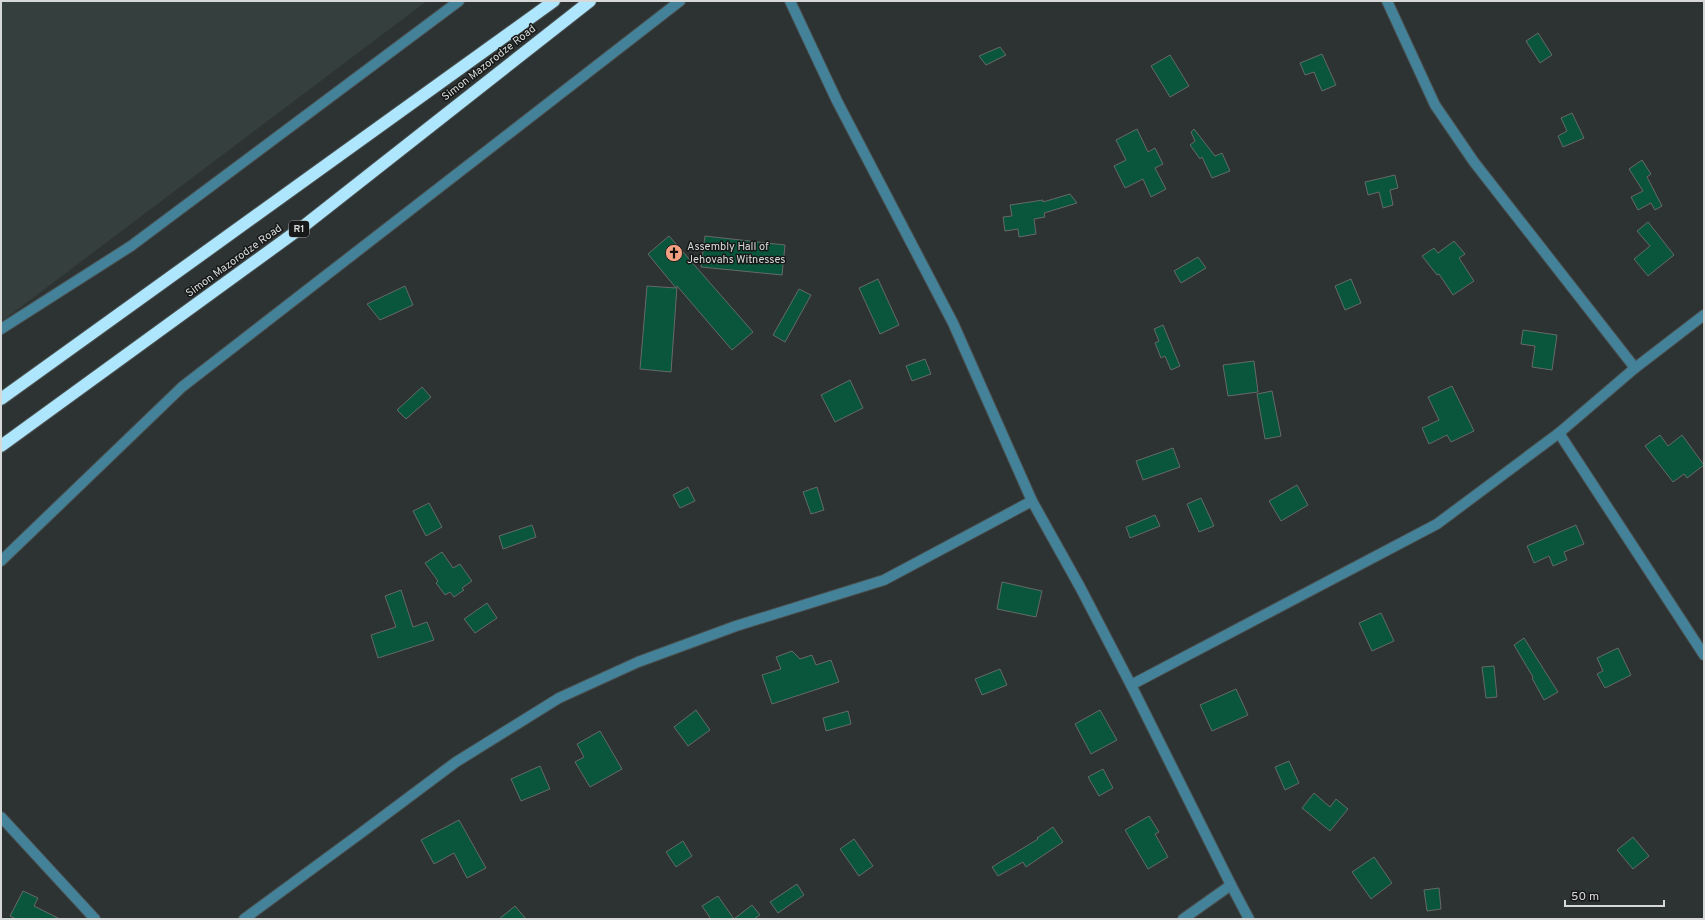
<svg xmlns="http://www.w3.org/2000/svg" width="1705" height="920" viewBox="0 0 1705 920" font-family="Overpass,sans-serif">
  <rect width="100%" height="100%" fill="#2d3232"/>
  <!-- built -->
  <path fill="#343f3e" d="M 1,1 L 427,1 L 1,322 Z"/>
  <!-- building -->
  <g fill="#09563c" stroke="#666a67">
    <path d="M 1538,33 L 1552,55 L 1540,63 L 1526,41 Z"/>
    <path d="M 1000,47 L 1006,55 L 986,65 L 979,56 Z"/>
    <path d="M 1322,54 L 1336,85 L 1322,91 L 1314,72 L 1305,75 L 1300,63 Z"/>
    <path d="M 1170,55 L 1189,86 L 1170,97 L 1151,66 Z"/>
    <path d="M 1572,113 L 1584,138 L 1563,147 L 1558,136 L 1567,131 L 1561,118 Z"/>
    <path d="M 1137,129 L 1148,152 L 1155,148 L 1163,164 L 1155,168 L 1166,189 L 1151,197 L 1143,179 L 1125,188 L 1114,166 L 1126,160 L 1116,140 Z"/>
    <path d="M 1194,129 L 1215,156 L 1222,153 L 1230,171 L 1212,178 L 1202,157 L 1200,159 L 1190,145 L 1195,141 L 1191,132 Z"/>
    <path d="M 1642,160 L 1651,174 L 1647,177 L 1662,206 L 1655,210 L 1651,203 L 1638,210 L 1631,197 L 1643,191 L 1629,169 Z"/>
    <path d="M 1395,175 L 1398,188 L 1390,190 L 1393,205 L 1383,208 L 1379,192 L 1368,195 L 1365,182 Z"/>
    <path d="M 1070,194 L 1077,203 L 1044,213 L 1045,217 L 1034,219 L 1036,234 L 1019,237 L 1018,229 L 1005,231 L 1003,217 L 1012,216 L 1010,205 L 1043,200 L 1043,202 Z"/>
    <path d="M 1648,222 L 1674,255 L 1648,276 L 1634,259 L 1650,246 L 1637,231 Z"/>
    <path d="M 669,236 L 753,332 L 732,350 L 677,286 L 671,372 L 640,369 L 647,286 L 676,288 L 648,254 Z"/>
    <path d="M 705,236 L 785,245 L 782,275 L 701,267 Z"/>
    <path d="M 1454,241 L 1465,254 L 1459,258 L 1474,281 L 1453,295 L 1439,274 L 1437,275 L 1422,256 L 1434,248 L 1438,253 Z"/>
    <path d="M 1198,257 L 1206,268 L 1181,283 L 1174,271 Z"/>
    <path d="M 878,279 L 899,325 L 880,334 L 859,288 Z"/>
    <path d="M 1351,279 L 1361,303 L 1345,310 L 1335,286 Z"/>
    <path d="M 405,286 L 413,305 L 380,320 L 367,304 Z"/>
    <path d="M 799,289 L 811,295 L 785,342 L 773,335 Z"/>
    <path d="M 1163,325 L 1180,366 L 1171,370 L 1165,356 L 1161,358 L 1155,343 L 1159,341 L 1154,329 Z"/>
    <path d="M 1523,330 L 1557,335 L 1552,370 L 1532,367 L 1535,346 L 1521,344 Z"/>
    <path d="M 925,359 L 931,374 L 912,381 L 906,366 Z"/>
    <path d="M 1254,361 L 1258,392 L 1228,396 L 1223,365 Z"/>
    <path d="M 850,380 L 863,408 L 835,422 L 821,395 Z"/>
    <path d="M 1452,386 L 1474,431 L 1451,442 L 1447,435 L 1429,444 L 1422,428 L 1439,420 L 1428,397 Z"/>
    <path d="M 422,387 L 431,397 L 406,419 L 397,410 Z"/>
    <path d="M 1272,391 L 1281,436 L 1265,439 L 1257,394 Z"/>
    <path d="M 1660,435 L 1668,446 L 1682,435 L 1704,465 L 1687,478 L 1684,474 L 1673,482 L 1645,446 Z"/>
    <path d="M 1173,448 L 1180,467 L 1143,480 L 1136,461 Z"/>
    <path d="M 1297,485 L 1308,505 L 1281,521 L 1269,501 Z"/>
    <path d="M 688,487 L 695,501 L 680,508 L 673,495 Z"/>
    <path d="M 817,487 L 824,510 L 811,514 L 803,492 Z"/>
    <path d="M 1201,498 L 1214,526 L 1199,532 L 1187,504 Z"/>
    <path d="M 429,503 L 442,527 L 426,536 L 413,511 Z"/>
    <path d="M 1155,515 L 1160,526 L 1130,538 L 1126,527 Z"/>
    <path d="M 532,525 L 536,537 L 503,549 L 499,536 Z"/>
    <path d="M 1576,525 L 1584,544 L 1564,552 L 1567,560 L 1553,566 L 1549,556 L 1534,563 L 1527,546 Z"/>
    <path d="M 442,552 L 453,568 L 460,564 L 472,581 L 462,588 L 464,590 L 454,597 L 450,592 L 445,595 L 436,583 L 438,581 L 425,563 Z"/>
    <path d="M 1002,582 L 1042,591 L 1036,617 L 997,609 Z"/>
    <path d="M 401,590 L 413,627 L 427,622 L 434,640 L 378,658 L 371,635 L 396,627 L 385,596 Z"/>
    <path d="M 487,603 L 497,618 L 475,633 L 464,619 Z"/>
    <path d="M 1381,613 L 1394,641 L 1372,651 L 1359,623 Z"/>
    <path d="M 1524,638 L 1558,692 L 1544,700 L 1532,678 L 1533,677 L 1514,645 Z"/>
    <path d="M 1618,648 L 1631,675 L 1605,688 L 1597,674 L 1603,671 L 1597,658 Z"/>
    <path d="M 792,651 L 800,659 L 812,655 L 816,665 L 831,660 L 839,682 L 772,704 L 762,675 L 781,669 L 776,657 Z"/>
    <path d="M 1494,666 L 1497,697 L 1486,698 L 1482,667 Z"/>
    <path d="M 1000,669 L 1007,685 L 982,695 L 975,679 Z"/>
    <path d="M 1236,689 L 1248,715 L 1212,731 L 1200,705 Z"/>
    <path d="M 696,710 L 710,730 L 688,746 L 674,727 Z"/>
    <path d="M 1100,710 L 1117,740 L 1091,754 L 1075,724 Z"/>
    <path d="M 848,711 L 851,724 L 826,731 L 823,718 Z"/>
    <path d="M 600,731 L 622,769 L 590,787 L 575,762 L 584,757 L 577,744 Z"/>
    <path d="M 1289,761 L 1299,783 L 1285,790 L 1275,767 Z"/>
    <path d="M 540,766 L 550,789 L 521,801 L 511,779 Z"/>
    <path d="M 1103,769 L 1113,788 L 1099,796 L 1088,777 Z"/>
    <path d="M 1314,793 L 1330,807 L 1336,799 L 1348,809 L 1330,831 L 1302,808 Z"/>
    <path d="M 1149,816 L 1159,832 L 1155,834 L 1168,857 L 1148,869 L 1125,830 Z"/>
    <path d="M 459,820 L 486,868 L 467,878 L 454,853 L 434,864 L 421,840 Z"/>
    <path d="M 1053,827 L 1063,842 L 1026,867 L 1023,862 L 998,876 L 992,867 L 1038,839 L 1037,838 Z"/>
    <path d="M 1633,837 L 1649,856 L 1633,869 L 1617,850 Z"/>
    <path d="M 854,839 L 873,866 L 859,876 L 840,849 Z"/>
    <path d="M 683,841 L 692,856 L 676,867 L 666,852 Z"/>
    <path d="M 1374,857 L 1392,883 L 1371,899 L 1352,872 Z"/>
    <path d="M 797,884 L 804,895 L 778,913 L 770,902 Z"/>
    <path d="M 1439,888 L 1441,909 L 1427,911 L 1424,890 Z"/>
    <path d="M 23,891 L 38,898 L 34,906 L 60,919 L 16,919 L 10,916 Z"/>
    <path d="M 718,896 L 734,919 L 752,905 L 760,915 L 754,919 L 711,919 L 702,906 Z"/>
    <path d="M 515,906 L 526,919 L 499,919 Z"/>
  </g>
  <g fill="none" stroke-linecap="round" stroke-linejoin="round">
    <defs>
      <g id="minor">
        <path d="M 790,1 L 837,101 L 953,323 L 1032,501 L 1080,587 L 1131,685 L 1231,885 L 1183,919"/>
        <path d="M 1387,1 L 1435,105 L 1474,162 L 1635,368"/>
        <path d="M 1,329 L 131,246 L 459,1"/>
        <path d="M 1559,433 L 1704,655"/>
        <path d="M 1,561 L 182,387 L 680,1"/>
        <path d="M 1131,685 L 1437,524 L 1559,433 L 1635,368 L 1704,315"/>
        <path d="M 1,817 L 95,919"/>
        <path d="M 1231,885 L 1249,919"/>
        <path d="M 244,919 L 361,833 L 456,762 L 559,698 L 638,662 L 736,626 L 884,580 L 1032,501"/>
      </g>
      <g id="highway">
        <path d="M 1,399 L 554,1"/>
        <path d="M 1,446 L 305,225 L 590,1"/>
      </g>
    </defs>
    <!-- minor casing -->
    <use href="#minor" stroke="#4b5050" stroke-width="12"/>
    <!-- highway casing -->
    <use href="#highway" stroke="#4b5050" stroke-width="14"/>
    <!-- minor -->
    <use href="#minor" stroke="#438299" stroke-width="10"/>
    <!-- highway -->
    <use href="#highway" stroke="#aee7fd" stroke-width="12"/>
  </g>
  <!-- icons -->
  <defs>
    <symbol id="church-disc" viewBox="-11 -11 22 22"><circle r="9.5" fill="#f2a081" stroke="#171919"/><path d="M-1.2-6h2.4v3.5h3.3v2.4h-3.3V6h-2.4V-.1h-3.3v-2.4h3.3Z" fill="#111"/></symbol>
  </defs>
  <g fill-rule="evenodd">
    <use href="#church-disc" x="664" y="243" width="20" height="20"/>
  </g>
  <g text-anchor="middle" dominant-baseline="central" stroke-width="3" stroke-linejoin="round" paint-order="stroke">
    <!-- shield labels -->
    <rect fill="#171919" stroke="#9d9f9f" stroke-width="1" x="289" y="221" width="20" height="16" rx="3"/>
    <g font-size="10" font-weight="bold" fill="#d6d9d8">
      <text x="299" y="229">R1</text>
    </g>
    <!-- street labels -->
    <g font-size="11" fill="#d6d9d8" stroke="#171919">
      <text transform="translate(489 63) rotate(-38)">Simon Mazorodze Road</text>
      <text transform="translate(234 261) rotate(-36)">Simon Mazorodze Road</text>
    </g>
    <!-- poi labels -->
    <g font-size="11" fill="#d6d9d8" stroke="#171919" text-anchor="start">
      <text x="687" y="247">Assembly Hall of<tspan x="687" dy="13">Jehovahs Witnesses</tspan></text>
    </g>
  </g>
  <!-- border -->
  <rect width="1705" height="920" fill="none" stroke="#d6d9d8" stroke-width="4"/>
  <!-- scale -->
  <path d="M1565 900v6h99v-6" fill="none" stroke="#d6d9d8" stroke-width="2"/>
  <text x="1571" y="900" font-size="12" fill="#d6d9d8" stroke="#171919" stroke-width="3" paint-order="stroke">50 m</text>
</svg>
